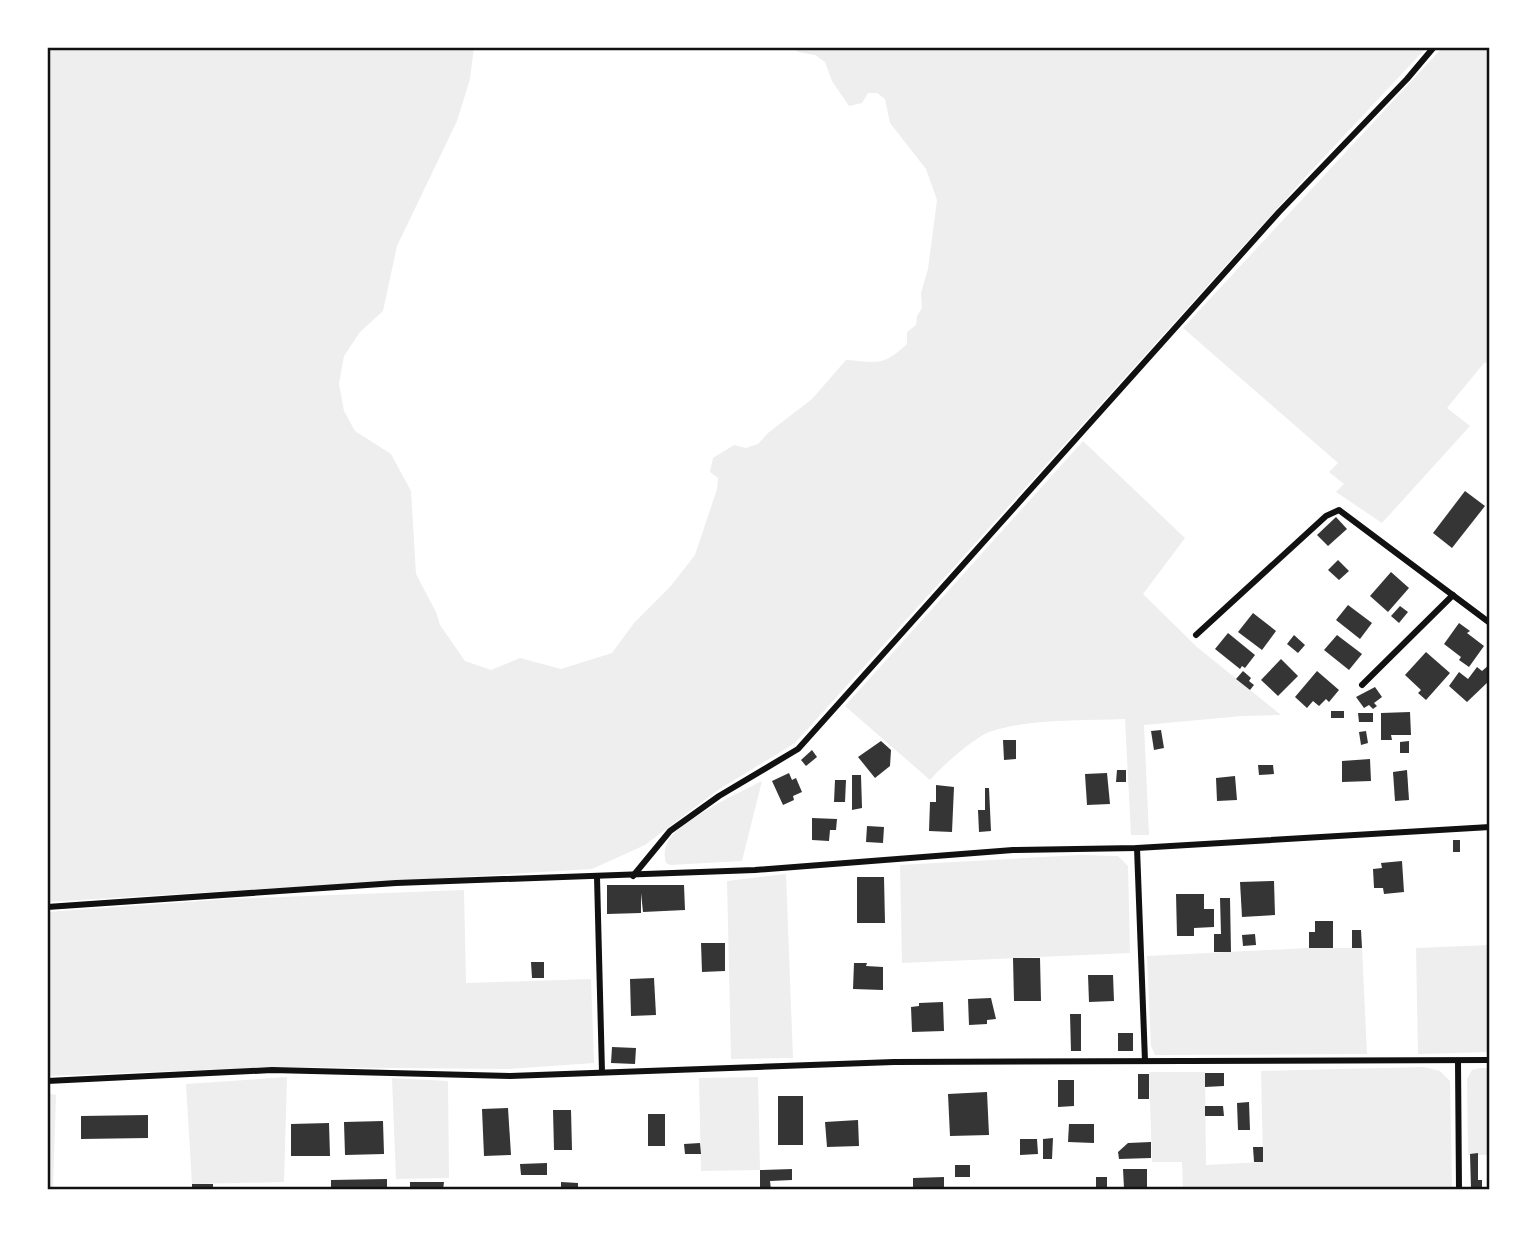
<svg xmlns="http://www.w3.org/2000/svg" width="1537" height="1237" viewBox="0 0 1537 1237" font-family="'Exo 2',sans-serif">
  <rect width="100%" height="100%" fill="#fff"/>
  <!-- green -->
  <g fill="#eee">
    <path d="M 47,47 L 474,47 L 470,79 L 457,121 L 397,246 L 383,311 L 360,332 L 344,356 L 339,384 L 344,411 L 355,431 L 391,454 L 411,491 L 416,574 L 436,612 L 440,625 L 465,661 L 491,670 L 520,658 L 561,669 L 612,653 L 634,623 L 670,587 L 695,555 L 717,489 L 718,478 L 710,472 L 713,458 L 734,445 L 746,448 L 758,444 L 768,433 L 812,399 L 846,360 C 878,362 882,367 907,344 L 907,332 L 916,325 L 917,316 L 922,308 L 921,293 L 928,269 L 937,200 L 926,169 L 890,123 L 885,99 L 877,93 L 868,93 L 862,103 L 849,106 L 832,81 L 825,62 L 815,55 L 798,52 L 793,47 L 1427,47 L 1309,173 L 795,743 L 718,790 L 645,845 L 592,869 L 47,902 Z"/>
    <path d="M 1443,47 L 1490,47 L 1490,362 L 1484,363 L 1447,408 L 1470,426 L 1382,523 L 1336,492 L 1344,484 L 1329,472 L 1338,463 L 1183,328 Z"/>
    <path d="M 1083,441 L 1185,538 L 1143,594 L 1197,647 L 1281,715 L 1242,716 L 1144,725 L 1149,835 L 1131,835 L 1125,719 C 1081,721 1032,718 989,732 C 974,738 941,767 930,780 L 845,706 Z"/>
    <path d="M 762,781 L 742,861 L 670,865 L 666,863 C 664,855 664,849 668,841 C 681,820 738,793 762,781 Z"/>
    <path d="M 1080,855 L 1118,856 L 1128,866 L 1130,953 L 902,963 L 900,865 Z"/>
    <path d="M 786,874 L 793,1058 L 731,1059 L 727,881 Z"/>
    <path d="M 464,890 L 466,983 L 591,979 L 594,1063 L 509,1069 L 277,1067 L 47,1076 L 47,912 L 229,899 Z"/>
    <path d="M 1490,945 L 1490,1052 L 1418,1054 L 1416,948 Z"/>
    <path d="M 1309,948 L 1362,948 L 1367,1054 L 1155,1055 L 1151,1046 L 1147,956 Z"/>
    <path d="M 1424,1067 L 1440,1071 L 1450,1081 L 1452,1190 L 1183,1190 L 1182,1162 L 1152,1162 L 1149,1072 L 1205,1072 L 1206,1165 L 1263,1162 L 1261,1071 Z"/>
    <path d="M 1480,1068 L 1490,1068 L 1490,1155 L 1468,1155 L 1467,1079 L 1472,1070 Z"/>
    <path d="M 287,1077 L 284,1182 L 192,1184 L 186,1084 Z"/>
    <path d="M 758,1077 L 760,1170 L 701,1171 L 699,1078 Z"/>
    <path d="M 392,1078 L 448,1081 L 449,1178 L 396,1179 Z"/>
    <path d="M 47,1093 L 56,1095 L 53,1188 L 47,1188 Z"/>
  </g>
  <!-- building -->
  <g fill="#353535">
    <path d="M 1465,491 L 1485,506 L 1452,548 L 1433,533 Z"/>
    <path d="M 1336,517 L 1347,529 L 1328,546 L 1317,535 Z"/>
    <path d="M 1338,560 L 1349,571 L 1339,580 L 1328,570 Z"/>
    <path d="M 1391,572 L 1409,588 L 1388,612 L 1370,596 Z"/>
    <path d="M 1348,605 L 1372,623 L 1360,639 L 1336,620 Z"/>
    <path d="M 1400,606 L 1408,612 L 1399,623 L 1391,616 Z"/>
    <path d="M 1253,613 L 1276,631 L 1262,650 L 1238,632 Z"/>
    <path d="M 1459,623 L 1470,631 L 1467,633 L 1484,646 L 1469,667 L 1459,660 L 1461,657 L 1444,644 Z"/>
    <path d="M 1228,633 L 1255,655 L 1245,668 L 1242,666 L 1240,669 L 1215,649 Z"/>
    <path d="M 1294,635 L 1305,645 L 1298,653 L 1287,644 Z"/>
    <path d="M 1337,635 L 1362,654 L 1349,670 L 1324,650 Z"/>
    <path d="M 1426,652 L 1450,673 L 1426,700 L 1418,693 L 1421,690 L 1405,675 Z"/>
    <path d="M 1281,659 L 1298,676 L 1278,696 L 1261,680 Z"/>
    <path d="M 1490,664 L 1490,680 L 1467,702 L 1449,686 L 1459,672 L 1468,679 L 1477,667 L 1482,671 Z"/>
    <path d="M 1243,671 L 1251,678 L 1249,681 L 1254,685 L 1250,690 L 1236,679 Z"/>
    <path d="M 1317,671 L 1339,690 L 1329,702 L 1326,699 L 1319,706 L 1313,701 L 1307,708 L 1295,697 Z"/>
    <path d="M 1375,687 L 1382,697 L 1374,703 L 1377,706 L 1373,709 L 1369,705 L 1364,708 L 1356,697 Z"/>
    <rect x="1331" y="711" width="13" height="7"/>
    <path d="M 1410,712 L 1411,735 L 1391,735 L 1392,740 L 1381,740 L 1381,713 Z"/>
    <path d="M 1358,713 L 1373,713 L 1373,722 L 1359,722 Z"/>
    <path d="M 1161,730 L 1164,748 L 1154,750 L 1151,731 Z"/>
    <path d="M 1366,731 L 1368,743 L 1361,745 L 1359,732 Z"/>
    <path d="M 1003,740 L 1016,740 L 1016,759 L 1004,760 Z"/>
    <path d="M 881,741 L 891,750 L 890,766 L 875,778 L 858,757 Z"/>
    <path d="M 1409,741 L 1409,753 L 1400,753 L 1400,742 Z"/>
    <path d="M 812,750 L 817,757 L 806,766 L 801,760 Z"/>
    <path d="M 1370,759 L 1371,781 L 1342,782 L 1342,761 Z"/>
    <path d="M 1258,765 L 1273,765 L 1274,774 L 1259,775 Z"/>
    <path d="M 1117,770 L 1126,770 L 1126,782 L 1116,782 Z"/>
    <path d="M 1407,770 L 1409,800 L 1395,801 L 1393,772 Z"/>
    <path d="M 789,773 L 792,780 L 796,778 L 802,792 L 793,796 L 794,800 L 783,805 L 772,781 Z"/>
    <path d="M 1107,773 L 1110,804 L 1087,805 L 1085,774 Z"/>
    <path d="M 852,775 L 861,775 L 862,808 L 852,810 Z"/>
    <path d="M 1235,776 L 1237,800 L 1217,801 L 1216,778 Z"/>
    <path d="M 835,780 L 846,780 L 845,802 L 834,802 Z"/>
    <path d="M 936,785 L 954,787 L 952,832 L 929,831 L 930,802 L 936,802 Z"/>
    <path d="M 985,788 L 989,788 L 991,831 L 979,832 L 978,810 L 985,810 Z"/>
    <path d="M 812,818 L 837,819 L 836,830 L 830,830 L 829,841 L 812,840 Z"/>
    <path d="M 867,826 L 884,827 L 883,843 L 866,842 Z"/>
    <rect x="1453" y="840" width="7" height="12"/>
    <path d="M 1402,861 L 1404,892 L 1384,894 L 1383,888 L 1374,888 L 1373,869 L 1382,868 L 1381,863 Z"/>
    <path d="M 857,877 L 884,877 L 885,923 L 857,923 Z"/>
    <path d="M 1274,881 L 1275,915 L 1242,917 L 1240,882 Z"/>
    <path d="M 607,885 L 684,885 L 685,910 L 643,912 L 641,893 L 641,913 L 607,914 Z"/>
    <path d="M 1176,894 L 1204,894 L 1204,909 L 1214,909 L 1214,927 L 1194,928 L 1194,936 L 1177,936 Z"/>
    <path d="M 1220,898 L 1230,898 L 1231,952 L 1214,952 L 1214,934 L 1221,934 Z"/>
    <path d="M 1315,921 L 1333,921 L 1333,948 L 1309,948 L 1309,932 L 1315,932 Z"/>
    <path d="M 1352,930 L 1361,930 L 1362,948 L 1352,948 Z"/>
    <path d="M 1255,934 L 1256,945 L 1243,946 L 1242,935 Z"/>
    <path d="M 701,943 L 725,943 L 725,971 L 702,972 Z"/>
    <path d="M 1013,958 L 1040,958 L 1041,1001 L 1014,1001 Z"/>
    <path d="M 531,962 L 544,962 L 544,978 L 532,978 Z"/>
    <path d="M 854,963 L 867,963 L 866,966 L 883,967 L 883,990 L 853,989 Z"/>
    <path d="M 1088,975 L 1113,975 L 1114,1001 L 1089,1002 Z"/>
    <path d="M 654,978 L 656,1015 L 631,1016 L 630,979 Z"/>
    <path d="M 991,998 L 996,1019 L 987,1020 L 987,1024 L 969,1025 L 968,999 Z"/>
    <path d="M 943,1002 L 944,1031 L 912,1032 L 911,1007 L 919,1006 L 919,1003 Z"/>
    <path d="M 1070,1014 L 1081,1014 L 1081,1051 L 1071,1051 Z"/>
    <rect x="1118" y="1033" width="15" height="18"/>
    <path d="M 612,1047 L 636,1048 L 635,1064 L 611,1063 Z"/>
    <path d="M 1205,1073 L 1224,1073 L 1224,1086 L 1205,1087 Z"/>
    <rect x="1138" y="1074" width="11" height="25"/>
    <path d="M 1058,1080 L 1074,1080 L 1074,1106 L 1058,1107 Z"/>
    <path d="M 987,1092 L 989,1135 L 950,1136 L 948,1094 Z"/>
    <rect x="778" y="1096" width="25" height="49"/>
    <path d="M 1249,1102 L 1250,1130 L 1238,1130 L 1237,1103 Z"/>
    <path d="M 1205,1106 L 1223,1106 L 1224,1116 L 1205,1116 Z"/>
    <path d="M 508,1108 L 511,1155 L 484,1156 L 482,1109 Z"/>
    <path d="M 553,1110 L 571,1110 L 572,1150 L 554,1150 Z"/>
    <rect x="648" y="1114" width="17" height="32"/>
    <path d="M 148,1115 L 148,1138 L 81,1139 L 81,1116 Z"/>
    <path d="M 858,1120 L 859,1146 L 827,1147 L 825,1122 Z"/>
    <path d="M 383,1121 L 384,1154 L 345,1155 L 344,1122 Z"/>
    <path d="M 329,1123 L 330,1156 L 291,1156 L 291,1124 Z"/>
    <path d="M 1069,1124 L 1094,1124 L 1094,1143 L 1068,1142 Z"/>
    <path d="M 1053,1138 L 1052,1159 L 1043,1159 L 1043,1139 Z"/>
    <path d="M 1020,1139 L 1037,1139 L 1038,1154 L 1020,1155 Z"/>
    <path d="M 1151,1142 L 1151,1158 L 1119,1159 L 1118,1152 L 1128,1143 Z"/>
    <path d="M 700,1143 L 701,1154 L 685,1154 L 684,1144 Z"/>
    <path d="M 1253,1147 L 1263,1147 L 1263,1162 L 1254,1162 Z"/>
    <path d="M 1478,1153 L 1478,1180 L 1482,1180 L 1482,1189 L 1471,1189 L 1470,1154 Z"/>
    <path d="M 547,1163 L 547,1175 L 521,1175 L 520,1164 Z"/>
    <rect x="955" y="1165" width="15" height="12"/>
    <path d="M 792,1169 L 792,1180 L 770,1181 L 771,1190 L 760,1190 L 760,1170 Z"/>
    <path d="M 1123,1169 L 1147,1169 L 1147,1187 L 1124,1188 Z"/>
    <path d="M 944,1177 L 944,1190 L 913,1190 L 913,1178 Z"/>
    <rect x="1096" y="1177" width="11" height="13"/>
    <path d="M 387,1179 L 387,1190 L 331,1190 L 331,1180 Z"/>
    <path d="M 410,1182 L 444,1182 L 443,1190 L 410,1190 Z"/>
    <path d="M 561,1182 L 578,1183 L 578,1190 L 561,1190 Z"/>
    <rect x="192" y="1184" width="21" height="6"/>
  </g>
  <g fill="none" stroke-linecap="round" stroke-linejoin="round">
    <!-- minor -->
    <g stroke="#111" stroke-width="6">
      <path d="M 1196,635 L 1326,516 L 1339,510 L 1490,623"/>
      <path d="M 1362,685 L 1453,595"/>
      <path d="M 1137,848 L 1145,1061"/>
      <path d="M 633,876 L 670,831 L 719,796 L 798,749 L 1279,212 L 1407,79 L 1434,47"/>
      <path d="M 597,877 L 602,1072"/>
      <path d="M 47,907 L 396,883 L 755,870 L 1013,850 L 1137,848 L 1490,827"/>
      <path d="M 1458,1061 L 1459,1190"/>
      <path d="M 47,1081 L 272,1070 L 510,1076 L 894,1062 L 1490,1060"/>
    </g>
  </g>
  <!-- border -->
  <rect width="1537" height="1237" fill="none" stroke="#ffffff" stroke-width="98"/>
  <rect x="49" y="49" width="1439" height="1139" fill="none" stroke="#111" stroke-width="2.5"/>
</svg>
